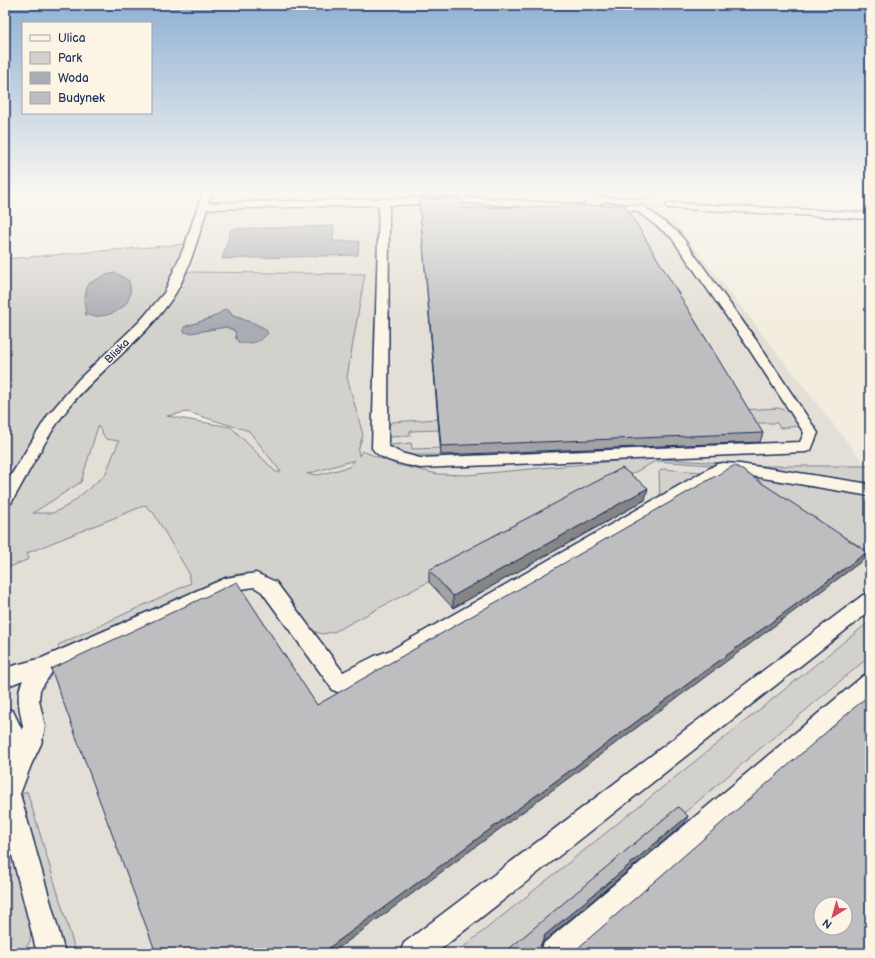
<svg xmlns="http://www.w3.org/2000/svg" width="875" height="958" viewBox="0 0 875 958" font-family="'Balsamiq Sans',sans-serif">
  <rect width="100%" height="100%" fill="#f3ede0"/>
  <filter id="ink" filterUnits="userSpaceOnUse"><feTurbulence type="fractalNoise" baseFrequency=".025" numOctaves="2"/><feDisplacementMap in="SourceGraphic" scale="8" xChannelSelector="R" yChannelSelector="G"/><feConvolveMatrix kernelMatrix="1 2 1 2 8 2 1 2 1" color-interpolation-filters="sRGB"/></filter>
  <g filter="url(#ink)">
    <!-- built -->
    <path fill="#e3dfd6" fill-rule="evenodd" d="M 423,194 L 661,205 L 866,466 L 870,466 L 870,953 L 5,953 L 5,508 L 111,406 L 358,450 L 363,435 L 347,377 L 365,274 L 191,272 L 208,202 ZM 821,904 L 845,904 L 845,928 L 821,928 Z"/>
    <!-- green -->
    <g fill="#d3d1cc" stroke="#778095" fill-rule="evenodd">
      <path d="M 187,244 L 161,299 L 114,351 L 67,394 L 165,307 L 181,282 L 185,272 L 365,274 L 347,377 L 363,435 L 358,450 L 359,456 L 362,451 L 398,465 L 438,474 L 467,475 L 648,458 L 767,466 L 870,466 L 870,486 L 767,469 L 656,461 L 334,632 L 322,634 L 311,630 L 276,584 C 261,571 244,571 226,577 L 60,651 L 58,645 L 191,583 L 188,576 L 190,575 L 153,512 L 149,510 L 146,505 L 27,553 L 29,559 L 5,569 L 5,259 ZM 229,310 L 233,316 L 241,318 L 236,338 L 235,331 L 227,327 L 190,333 L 184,327 L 211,318 ZM 187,412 L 249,431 L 281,472 L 276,472 L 231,427 L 167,416 ZM 98,426 L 106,439 L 119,441 L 105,475 L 69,505 L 53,513 L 33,513 L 81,482 ZM 355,460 L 349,467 L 318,475 L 307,474 Z"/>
      <path d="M 779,408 L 791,413 L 799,426 L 780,428 L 777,423 L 749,423 L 741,410 Z"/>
      <path d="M 438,419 L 439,430 L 410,431 L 410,436 L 390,437 L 388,435 L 388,427 L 392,422 Z"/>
      <path d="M 411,443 L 412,449 L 441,448 L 441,455 L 407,455 L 391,447 L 391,445 Z"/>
      <path d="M 662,469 L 701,472 L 702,474 L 660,498 L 659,472 Z"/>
      <path d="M 761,476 L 870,495 L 870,553 L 853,542 L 850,543 L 759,483 L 757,480 Z"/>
      <path d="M 870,621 L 870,656 L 678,818 L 510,953 L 456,953 Z"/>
      <path d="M 27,791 L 76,953 L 69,953 L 62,944 L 23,804 L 22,794 Z"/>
      <path d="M 5,832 L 31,930 L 30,941 L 23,953 L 5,953 Z"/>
    </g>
    <!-- water -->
    <g fill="#a9acb3" stroke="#707a91">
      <path d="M 334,226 L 333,241 L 359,241 L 358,255 L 222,259 L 231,229 Z"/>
      <path d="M 116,273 L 129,281 C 130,285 131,290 130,294 C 127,313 101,319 86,315 L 84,301 L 88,284 L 105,275 Z"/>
      <path d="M 226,309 L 233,316 L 254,323 L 264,328 L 268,333 C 260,343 251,344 239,343 L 236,338 L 235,331 L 226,327 L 190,333 L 184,332 L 184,327 L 211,318 Z"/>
    </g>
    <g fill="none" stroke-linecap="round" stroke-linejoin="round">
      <defs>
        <g id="minor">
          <path d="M 203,191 L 212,191 L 208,203 L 465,197 L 584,205 L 586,207 L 584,209 L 581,210 L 465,203 L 389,205 L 388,446 L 401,453 L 420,458 L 800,442 L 804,433 L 745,343 L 671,237 L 637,211 L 603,208 L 601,206 L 603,204 L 606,203 L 643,206 L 679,233 L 756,340 L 818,433 L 811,450 L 806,452 L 420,468 C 405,464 381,462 372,448 L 379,205 L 207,209 C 199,235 189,271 175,294 C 147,338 102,367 69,407 C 46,436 30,471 11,503 L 5,505 L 5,485 L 48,415 L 79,379 L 140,321 L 164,293 L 185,245 Z"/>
          <path d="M 573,191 C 585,190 653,189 659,195 L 654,198 L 578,194 Z"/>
          <path d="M 671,203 L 870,213 L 870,219 L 668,208 L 666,206 L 668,204 Z"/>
          <path d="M 723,463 L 740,464 L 870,484 L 870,496 L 740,474 L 726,473 L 405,662 L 389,668 L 340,693 L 333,690 L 262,592 L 254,587 L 236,590 L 52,672 L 40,690 L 39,700 L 45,727 L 41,744 L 31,765 L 20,794 L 65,953 L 37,953 L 5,828 L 5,772 L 10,761 L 5,745 L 5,708 L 13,711 L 22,730 L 23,727 C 20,710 15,696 23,680 L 5,687 L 5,668 L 42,658 L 226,578 L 256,573 L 276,582 L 343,672 L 375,656 L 391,650 L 717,464 Z"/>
          <path d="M 870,593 L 870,611 L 436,953 L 400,953 L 404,943 L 863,595 Z"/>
          <path d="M 870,673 L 870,695 L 575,953 L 540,953 L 544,943 L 863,676 Z"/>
        </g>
      </defs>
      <!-- minor casing -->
      <use href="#minor" stroke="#1b2f5e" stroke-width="3"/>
      <!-- minor -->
      <use href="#minor" fill="#fcf5e5" fill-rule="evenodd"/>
    </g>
    <!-- wall -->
    <g fill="#a3a3a5" stroke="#1b2f5e">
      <path d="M 419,199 L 463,208 L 763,433 L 760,442 L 441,455 Z"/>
      <path d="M 645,500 L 453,608 L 429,582 L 429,570 Z"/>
    </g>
    <!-- shaded-wall -->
    <g fill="#858586" stroke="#1b2f5e">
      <path d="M 648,488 L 645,500 L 453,608 L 453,596 Z"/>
      <path d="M 867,552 L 862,561 L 332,953 L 322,953 Z"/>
      <path d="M 688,816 L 684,824 L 543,942 L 539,952 L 540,946 L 545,935 Z"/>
    </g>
    <!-- building -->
    <g fill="#bebec0" stroke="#1b2f5e" fill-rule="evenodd">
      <path d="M 461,198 L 463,208 L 625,205 L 763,433 L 441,446 L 419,199 Z"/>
      <path d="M 733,466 L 736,466 L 867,552 L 322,953 L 156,953 L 51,669 L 237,582 L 317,705 Z"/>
      <path d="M 622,468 L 648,488 L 453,596 L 429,570 Z"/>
      <path d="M 870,694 L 870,953 L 504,953 L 678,807 L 688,816 L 545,935 L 540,946 L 542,948 L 578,948 ZM 821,904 L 845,904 L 845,928 L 821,928 Z"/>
    </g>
  </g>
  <!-- sky -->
  <linearGradient id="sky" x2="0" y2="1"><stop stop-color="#8fb1d3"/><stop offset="0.59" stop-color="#faf7f1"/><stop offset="1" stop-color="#faf7f1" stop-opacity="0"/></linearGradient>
  <rect width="875" height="325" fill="url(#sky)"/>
  <g text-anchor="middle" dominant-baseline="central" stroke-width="3" stroke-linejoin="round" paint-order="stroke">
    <!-- street labels -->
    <g font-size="11" fill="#1b2f5e" stroke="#fcf5e5">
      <text transform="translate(117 351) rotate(-45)">Bliska</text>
    </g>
  </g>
  <!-- margin -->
  <rect width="875" height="958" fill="none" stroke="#fcf5e5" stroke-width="20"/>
  <rect x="10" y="10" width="855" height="938" fill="none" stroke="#1b2f5e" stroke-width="1.5" filter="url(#ink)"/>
  <!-- legend -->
  <rect x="22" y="22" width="130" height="92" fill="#fcf5e5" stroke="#a2a6af"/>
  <rect x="30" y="35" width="20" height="6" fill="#fcf5e5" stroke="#a2a6af"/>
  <text x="58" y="42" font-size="12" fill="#1b2f5e">Ulica</text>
  <rect x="30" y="52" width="20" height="12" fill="#d3d1cc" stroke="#a2a6af"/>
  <text x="58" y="62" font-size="12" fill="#1b2f5e">Park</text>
  <rect x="30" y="72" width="20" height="12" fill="#a9acb3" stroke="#a2a6af"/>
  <text x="58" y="82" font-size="12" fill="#1b2f5e">Woda</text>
  <rect x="30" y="92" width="20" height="12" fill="#bebec0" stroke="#a2a6af"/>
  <text x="58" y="102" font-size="12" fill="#1b2f5e">Budynek</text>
  <!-- north arrow -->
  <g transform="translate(833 916) rotate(217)"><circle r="19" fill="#fcf5e5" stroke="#a2a6af"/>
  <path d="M0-3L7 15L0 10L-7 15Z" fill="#d1495b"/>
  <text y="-6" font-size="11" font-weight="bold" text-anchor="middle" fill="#1b2f5e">N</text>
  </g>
</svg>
